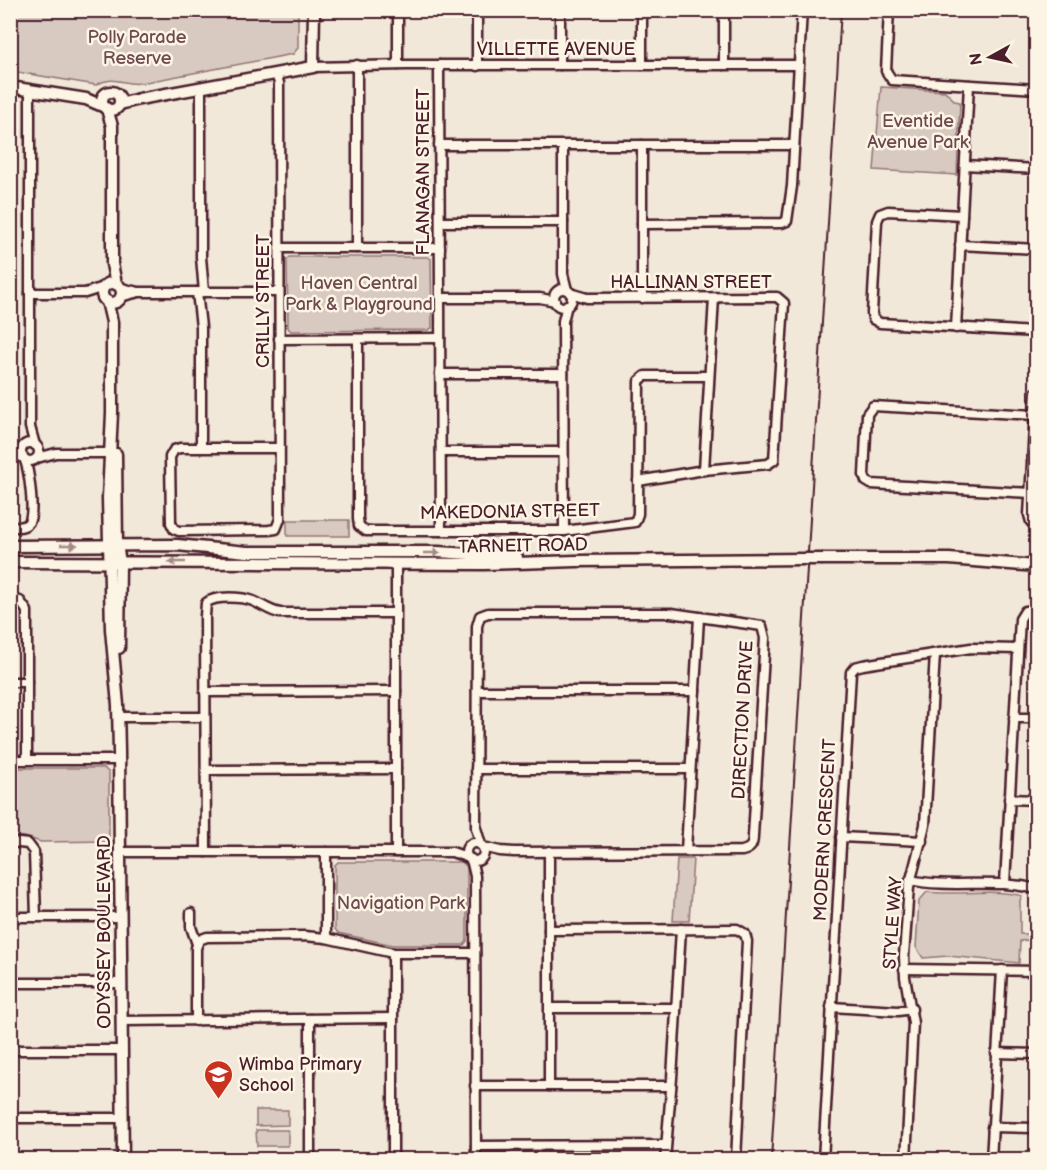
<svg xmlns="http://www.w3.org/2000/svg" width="1047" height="1170" viewBox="0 0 1047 1170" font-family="'Balsamiq Sans',sans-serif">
  <rect width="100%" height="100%" fill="#f1e8da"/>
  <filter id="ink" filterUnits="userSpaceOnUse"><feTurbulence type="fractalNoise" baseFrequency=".0167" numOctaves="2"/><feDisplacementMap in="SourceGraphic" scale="12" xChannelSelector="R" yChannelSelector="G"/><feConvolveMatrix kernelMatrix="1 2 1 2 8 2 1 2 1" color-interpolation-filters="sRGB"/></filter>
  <g filter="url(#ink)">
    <!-- green -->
    <g fill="#d8cac0" stroke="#917476" stroke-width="1.5">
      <path d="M 10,11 L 298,11 L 298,48 L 293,54 L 141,83 C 123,86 116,74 96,85 L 11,71 Z"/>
      <path d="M 881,87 L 945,91 L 955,101 L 960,102 L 957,175 L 874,170 Z"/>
      <path d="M 290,257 L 428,257 L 431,259 L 432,328 L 428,330 L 291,331 L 288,328 L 287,260 Z"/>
      <rect x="287" y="520" width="62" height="16"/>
      <path d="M 11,768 L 104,768 L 109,773 L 109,841 L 41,842 L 25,837 L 11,836 Z"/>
      <path d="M 677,859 L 693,859 L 689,921 L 673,921 Z"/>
      <path d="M 338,862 L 462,862 L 467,867 L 467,941 L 464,945 L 393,945 L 338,933 L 335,929 L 335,865 Z"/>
      <path d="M 927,892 C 956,896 996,888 1022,896 L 1020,900 L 1020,934 L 1029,934 L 1029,940 L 1020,941 L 1019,963 L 948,956 L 923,958 L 916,947 L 919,901 Z"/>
      <path d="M 256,1110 L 288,1110 L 288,1125 L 256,1126 Z"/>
      <path d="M 256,1130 L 288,1130 L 288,1146 L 257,1146 Z"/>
    </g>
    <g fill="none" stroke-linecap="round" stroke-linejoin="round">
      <defs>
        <g id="minor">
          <path d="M 477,10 L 477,66"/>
          <path d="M 560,10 L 560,65"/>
          <path d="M 642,10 L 642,65"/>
          <path d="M 724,10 L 724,65"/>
          <path d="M 889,10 L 886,71 L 892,80 L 1036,89"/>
          <path d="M 357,65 L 357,248"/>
          <path d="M 398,65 L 398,10"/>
          <path d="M 439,65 L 441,531"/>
          <path d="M 313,67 L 406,65 L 799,65"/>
          <path d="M 276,74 L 279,83 L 280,519 L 276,529 L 269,530 L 179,531 L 174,529 L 171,523 L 170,457 L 174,450 L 180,448 L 280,448"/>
          <path d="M 201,88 L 201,257 L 204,292"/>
          <path d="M 30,90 L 30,427 L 35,445"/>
          <path d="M 439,145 L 794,145"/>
          <path d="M 563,146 L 563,274 L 567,290"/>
          <path d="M 965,165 L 1036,169"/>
          <path d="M 962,215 L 888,211 L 880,214 L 877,221 L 872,313 L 873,319 L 880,323 L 1036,332"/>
          <path d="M 440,222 L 563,222"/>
          <path d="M 642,224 L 782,223 L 787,221 L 792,186 L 802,10"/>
          <path d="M 960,245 L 1036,249"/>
          <path d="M 279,248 L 440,248"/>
          <path d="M 121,288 L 138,292"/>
          <circle cx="563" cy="298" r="9"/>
          <path d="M 197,292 L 201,327 L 201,448"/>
          <path d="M 30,293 L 85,293 L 104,287"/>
          <path d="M 570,293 L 587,298 L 777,297 L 784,303 L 774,460 L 768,464 L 704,470 L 638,481"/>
          <path d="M 120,297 L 139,292 L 279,292"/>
          <path d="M 440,298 L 540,298 L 555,301"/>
          <path d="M 642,298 L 642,145"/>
          <path d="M 956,328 L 969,85"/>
          <path d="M 279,339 L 440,338"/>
          <path d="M 358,339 L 358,519 L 359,526 L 366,531 L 564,531 L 635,522 L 638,514 L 639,381 L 645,376 L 709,376"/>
          <path d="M 440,374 L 563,374"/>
          <path d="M 1036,392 L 1029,515 L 1031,522 L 1036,526"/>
          <circle cx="30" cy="452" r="9"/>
          <path d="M 441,452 L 563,452"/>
          <path d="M 10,454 L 23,457"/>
          <path d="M 37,458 L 56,453 L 114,453"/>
          <path d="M 704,470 L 714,298"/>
          <path d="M 1031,493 L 871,484 L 866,481 L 864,475 L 867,414 L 873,406 L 1035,415"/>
          <path d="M 10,527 C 17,527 25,528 29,522 C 35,511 29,469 24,458"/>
          <path d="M 564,531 L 563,321 L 567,305"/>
          <path d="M 10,599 L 20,601 L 27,611 L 27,760"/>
          <path d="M 10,682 L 27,682"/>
          <path d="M 477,691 L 695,691"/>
          <path d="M 205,692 L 396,691"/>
          <path d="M 118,717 L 205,717"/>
          <path d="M 1014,718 L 1036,718"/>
          <path d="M 10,760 L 119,760"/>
          <path d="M 476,769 L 690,769"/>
          <path d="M 206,770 L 396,769"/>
          <path d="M 1009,799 L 1036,800"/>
          <path d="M 841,837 L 922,841"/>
          <path d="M 10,842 L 28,844 L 34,852 L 36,917"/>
          <circle cx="475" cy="852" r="9"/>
          <path d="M 481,845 L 476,828 L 477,626 L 480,616 L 488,613 L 671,613 L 762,626 L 765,638 L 753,836 C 753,845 751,849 742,851 L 514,852 L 500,851 L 483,847"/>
          <path d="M 549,851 L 549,1086"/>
          <path d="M 686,851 L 699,617"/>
          <path d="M 120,852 L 452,852 L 469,858"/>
          <path d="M 206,852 L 205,616 L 206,603 C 215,595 243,597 253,601 C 263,605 269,611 280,613 L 395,613"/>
          <path d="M 396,852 L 396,563"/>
          <path d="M 471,859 L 475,876 L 476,1160"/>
          <path d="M 910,880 C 952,889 995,878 1036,889"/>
          <path d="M 1005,883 L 1020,619 L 1025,611 L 1036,610"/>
          <path d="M 191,913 L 191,927 L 197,944"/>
          <path d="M 10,917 L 121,917"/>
          <path d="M 549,930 L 737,929 L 745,934 L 747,941 L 736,1160"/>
          <path d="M 326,938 L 326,852"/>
          <path d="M 904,969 L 1036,971"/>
          <path d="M 10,983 L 121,983"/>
          <path d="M 831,1007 L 898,1011 L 912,1009"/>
          <path d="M 550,1008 L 676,1008"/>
          <path d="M 121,1021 L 393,1018"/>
          <path d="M 196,1021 L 196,948 L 199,940 L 207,937 L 304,936 L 326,938 L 393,953 L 475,953"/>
          <path d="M 10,1050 L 121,1050"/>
          <path d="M 996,1053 L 1036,1054"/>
          <path d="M 475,1086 L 671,1086"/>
          <path d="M 10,1118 L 123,1118"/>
          <path d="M 992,1127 L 1036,1128"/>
          <path d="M 476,1146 L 666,1145"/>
          <path d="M 310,1160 L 310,1019"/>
          <path d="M 393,1160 L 393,953"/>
          <path d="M 665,1160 L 672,1078 L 681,929"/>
          <path d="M 823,1160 L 851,672 L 855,667 L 863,665 L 971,648 L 1018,649"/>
          <path d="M 906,1160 L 913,1023 L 905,977 L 904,956 L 909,887 L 925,825 L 935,654"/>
          <path d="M 991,1160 L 1002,970"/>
        </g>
        <g id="tertiary">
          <path d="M 10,87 L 86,99 L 105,107"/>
          <circle cx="111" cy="101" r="9"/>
          <path d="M 120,104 L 139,99 L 313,67 L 314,10"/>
          <path d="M 107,109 L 112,126 L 112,264 L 116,284"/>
          <circle cx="112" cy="293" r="10"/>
          <path d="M 107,301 L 112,322 L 112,413 L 108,498 L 111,629 L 118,705 L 119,752 L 123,1160"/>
          <path d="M 116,454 L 117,545 L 120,562 L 119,648"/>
          <path d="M 10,546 L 177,545 L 247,552 L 438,552 L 517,557"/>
          <path d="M 823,559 L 949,559 L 1036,566"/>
          <path d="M 10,562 L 484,564 L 576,561 L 804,559"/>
        </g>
      </defs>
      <!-- minor casing -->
      <use href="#minor" stroke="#4a1f2b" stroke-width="13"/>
      <!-- tertiary casing -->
      <use href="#tertiary" stroke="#4a1f2b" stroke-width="15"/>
      <!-- minor -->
      <use href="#minor" stroke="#fcf5e5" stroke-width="8"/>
      <!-- tertiary -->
      <use href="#tertiary" stroke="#fcf5e5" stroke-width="10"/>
      <!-- rail -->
      <path stroke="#4a1f2b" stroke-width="2" d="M 771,1160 L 841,10"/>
      <defs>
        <path id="tertiary-bridge" d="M 804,559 L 823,559"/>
      </defs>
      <!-- tertiary-bridge casing -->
      <use href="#tertiary-bridge" stroke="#4a1f2b" stroke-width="15" stroke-linecap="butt"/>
      <!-- tertiary-bridge -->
      <use href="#tertiary-bridge" stroke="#fcf5e5" stroke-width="10"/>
    </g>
    <!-- one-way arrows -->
    <defs><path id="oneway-solid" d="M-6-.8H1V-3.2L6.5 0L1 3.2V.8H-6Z" transform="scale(1.5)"/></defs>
    <g fill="#a38a88">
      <use href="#oneway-solid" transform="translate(69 545)"/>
      <use href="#oneway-solid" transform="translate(432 553)"/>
      <use href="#oneway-solid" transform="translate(177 562) rotate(180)"/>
    </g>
  </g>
  <!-- icons -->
  <defs>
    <symbol id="school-pin" viewBox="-11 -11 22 30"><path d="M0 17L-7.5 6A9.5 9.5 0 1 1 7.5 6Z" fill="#c8321e" stroke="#fcf5e5"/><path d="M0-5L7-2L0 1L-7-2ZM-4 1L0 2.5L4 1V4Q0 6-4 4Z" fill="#fff"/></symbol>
  </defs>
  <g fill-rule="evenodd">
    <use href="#school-pin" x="202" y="1058" width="33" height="45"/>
  </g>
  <g text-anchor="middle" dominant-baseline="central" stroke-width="5" stroke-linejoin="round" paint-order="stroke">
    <!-- park labels -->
    <g font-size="18" fill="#6e4a50" stroke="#fcf5e5">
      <text x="137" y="37">Polly Parade<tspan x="137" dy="21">Reserve</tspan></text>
      <text x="918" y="121">Eventide<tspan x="918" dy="21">Avenue Park</tspan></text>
      <text x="359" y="283">Haven Central<tspan x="359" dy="21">Park &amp; Playground</tspan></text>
      <text x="401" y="903">Navigation Park</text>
    </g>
    <!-- street labels -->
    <g font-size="18" fill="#4a1f2b" stroke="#fcf5e5">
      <text x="556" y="49">VILLETTE AVENUE</text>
      <text transform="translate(423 172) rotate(-90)">FLANAGAN STREET</text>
      <text x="691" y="282">HALLINAN STREET</text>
      <text transform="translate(263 301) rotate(-90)">CRILLY STREET</text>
      <text transform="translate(510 512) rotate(-1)">MAKEDONIA STREET</text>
      <text transform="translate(523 546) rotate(-1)">TARNEIT ROAD</text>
      <text transform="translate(743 720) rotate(-87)">DIRECTION DRIVE</text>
      <text transform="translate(825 830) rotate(-87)">MODERN CRESCENT</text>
      <text transform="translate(893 923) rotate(-86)">STYLE WAY</text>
      <text transform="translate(104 932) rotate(-90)">ODYSSEY BOULEVARD</text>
    </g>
    <!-- poi labels -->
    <g font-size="18" fill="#4a1f2b" stroke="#fcf5e5" text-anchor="start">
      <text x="239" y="1064">Wimba Primary<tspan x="239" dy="21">School</tspan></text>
    </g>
  </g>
  <!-- margin -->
  <rect width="1047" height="1170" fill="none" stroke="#fcf5e5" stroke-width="36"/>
  <rect x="18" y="18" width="1011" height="1134" fill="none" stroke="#4a1f2b" stroke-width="2" filter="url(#ink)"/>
  <!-- north arrow -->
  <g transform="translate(990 57) rotate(262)" stroke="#fcf5e5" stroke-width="4.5" paint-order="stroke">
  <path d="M0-4.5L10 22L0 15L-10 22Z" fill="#4a1f2b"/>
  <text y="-9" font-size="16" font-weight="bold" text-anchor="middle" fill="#4a1f2b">N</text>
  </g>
</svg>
